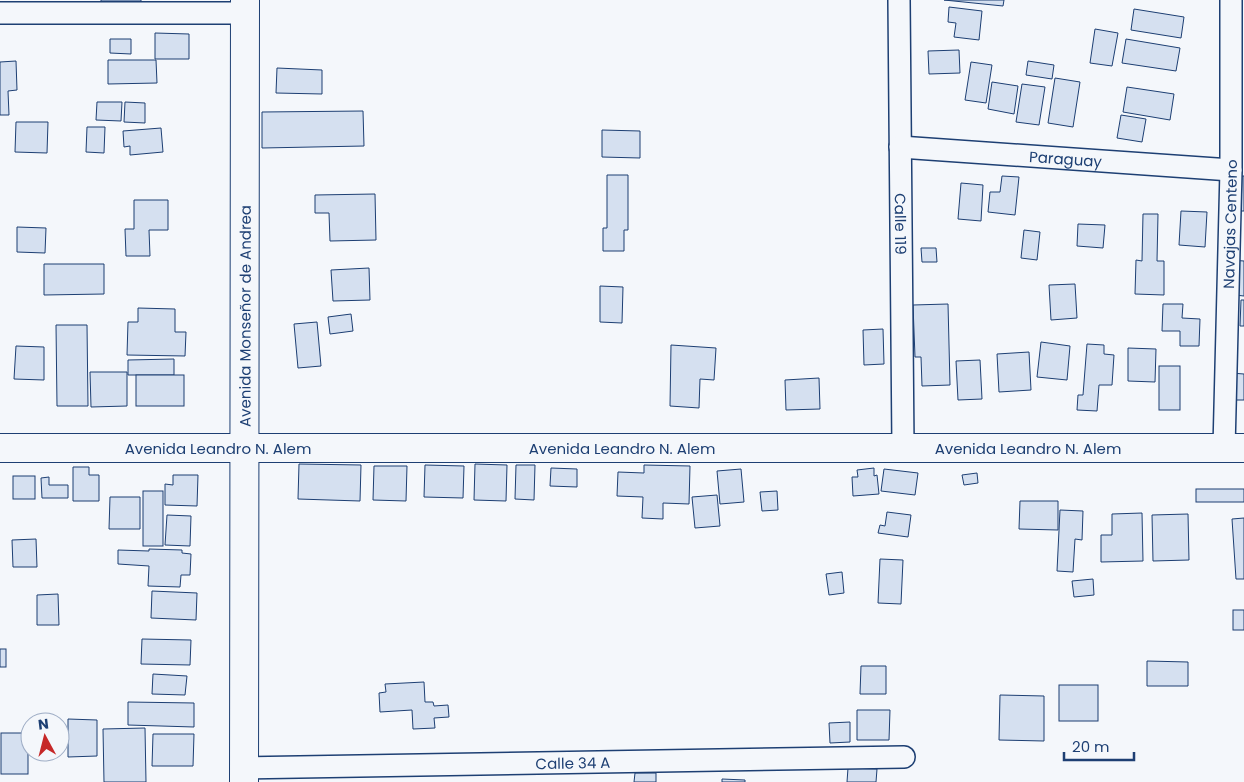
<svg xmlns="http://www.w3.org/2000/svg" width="1244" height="782" viewBox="0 0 1244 782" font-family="Poppins,sans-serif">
  <rect width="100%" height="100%" fill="#f4f7fb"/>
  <!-- building -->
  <g fill="#d5e0f0" stroke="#1d3f73">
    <rect x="101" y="0" width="40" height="2"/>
    <path d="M 944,0 L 1004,0 L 1003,6 Z"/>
    <path d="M 949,7 L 982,11 L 979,40 L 954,37 L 956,23 L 948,22 Z"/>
    <path d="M 1134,9 L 1184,17 L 1181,38 L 1131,30 Z"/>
    <path d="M 1095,29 L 1118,33 L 1112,66 L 1090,63 Z"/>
    <path d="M 155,33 L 189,34 L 189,59 L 155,59 Z"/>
    <path d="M 110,39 L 131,39 L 131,54 L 110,53 Z"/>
    <path d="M 1126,39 L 1180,48 L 1176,71 L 1122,63 Z"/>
    <path d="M 959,50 L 960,73 L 929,74 L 928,51 Z"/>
    <path d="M 108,60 L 156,60 L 157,83 L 108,84 Z"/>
    <path d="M 16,61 L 17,90 L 8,91 L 9,115 L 0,115 L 0,62 Z"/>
    <path d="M 1028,61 L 1054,65 L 1052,79 L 1026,75 Z"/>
    <path d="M 971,62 L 992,65 L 986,103 L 965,100 Z"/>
    <path d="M 277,68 L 322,70 L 322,94 L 276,93 Z"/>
    <path d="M 1055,78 L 1080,82 L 1073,127 L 1048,123 Z"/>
    <path d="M 992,82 L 1018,86 L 1014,114 L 988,109 Z"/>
    <path d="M 1022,84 L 1045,87 L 1039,125 L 1016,122 Z"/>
    <path d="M 1127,87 L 1174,94 L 1170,120 L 1123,112 Z"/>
    <path d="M 97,102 L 122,102 L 121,121 L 96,120 Z"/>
    <path d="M 125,102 L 145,103 L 145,123 L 124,122 Z"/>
    <path d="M 363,111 L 364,146 L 262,148 L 262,112 Z"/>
    <path d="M 1121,115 L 1146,119 L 1142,142 L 1117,138 Z"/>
    <path d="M 16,122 L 48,122 L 47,153 L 15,152 Z"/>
    <path d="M 87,127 L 105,127 L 104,153 L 86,152 Z"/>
    <path d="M 161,128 L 163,152 L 130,155 L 130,146 L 124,147 L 123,131 Z"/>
    <path d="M 602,130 L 640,131 L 640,158 L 602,157 Z"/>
    <path d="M 607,175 L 628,175 L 628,230 L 624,230 L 624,251 L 603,251 L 603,228 L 607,228 Z"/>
    <path d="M 1002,176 L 1019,177 L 1015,215 L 988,212 L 990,192 L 1000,192 Z"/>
    <path d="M 1242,176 L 1244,176 L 1244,211 L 1241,211 Z"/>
    <path d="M 961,183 L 983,185 L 981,221 L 958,219 Z"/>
    <path d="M 375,194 L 376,240 L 330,241 L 329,213 L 315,213 L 315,195 Z"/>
    <path d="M 134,200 L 168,200 L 168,230 L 149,230 L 150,256 L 126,256 L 125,229 L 134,229 Z"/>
    <path d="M 1181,211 L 1207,212 L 1205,247 L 1179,245 Z"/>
    <path d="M 1143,214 L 1158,214 L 1157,261 L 1164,261 L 1164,295 L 1135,294 L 1136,260 L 1142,261 Z"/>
    <path d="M 1078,224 L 1105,225 L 1103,248 L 1077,246 Z"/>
    <path d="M 17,227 L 46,228 L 45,253 L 17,252 Z"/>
    <path d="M 1024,230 L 1040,232 L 1037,260 L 1021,258 Z"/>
    <path d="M 921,248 L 936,248 L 937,262 L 922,262 Z"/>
    <path d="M 1230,260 L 1244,261 L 1244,296 L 1235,295 Z"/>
    <path d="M 44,264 L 104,264 L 104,294 L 44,295 Z"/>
    <path d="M 369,268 L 370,300 L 333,301 L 331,270 Z"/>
    <path d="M 1075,284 L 1077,318 L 1051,320 L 1049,285 Z"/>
    <path d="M 600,286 L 623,287 L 622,323 L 600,322 Z"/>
    <path d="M 1241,300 L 1244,300 L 1244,326 L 1240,326 Z"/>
    <path d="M 948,304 L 950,385 L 922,386 L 921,357 L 915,357 L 913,305 Z"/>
    <path d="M 1163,304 L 1183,304 L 1182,318 L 1200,319 L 1199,346 L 1180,346 L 1180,331 L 1162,331 Z"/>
    <path d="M 138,308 L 175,309 L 175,332 L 186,332 L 185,356 L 127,355 L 128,322 L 138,322 Z"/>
    <path d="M 351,314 L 353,331 L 330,334 L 328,317 Z"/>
    <path d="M 317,322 L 321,366 L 298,368 L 294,324 Z"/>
    <path d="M 56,325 L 87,325 L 88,406 L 57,406 Z"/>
    <path d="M 883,329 L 884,364 L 864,365 L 863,330 Z"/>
    <path d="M 1041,342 L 1070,346 L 1067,380 L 1037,377 Z"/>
    <path d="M 1087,344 L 1104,345 L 1104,354 L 1114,355 L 1112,385 L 1099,385 L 1097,411 L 1077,410 L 1078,395 L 1083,395 Z"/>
    <path d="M 671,345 L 716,348 L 714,380 L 700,379 L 699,408 L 670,406 Z"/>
    <path d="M 16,346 L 44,347 L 44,380 L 14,379 Z"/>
    <path d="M 1128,348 L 1156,349 L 1155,382 L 1128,381 Z"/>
    <path d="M 1029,352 L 1031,390 L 999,392 L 997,354 Z"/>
    <path d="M 174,359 L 174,375 L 128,375 L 128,360 Z"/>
    <path d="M 980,360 L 982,399 L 958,400 L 956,361 Z"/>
    <rect x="1159" y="366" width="21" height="44"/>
    <path d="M 90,372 L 127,372 L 127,406 L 91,407 Z"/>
    <path d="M 1231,373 L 1244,374 L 1244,400 L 1230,400 Z"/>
    <rect x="136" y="375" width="48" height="31"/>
    <path d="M 819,378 L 820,409 L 786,410 L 785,380 Z"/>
    <path d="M 299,464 L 361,465 L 360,501 L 298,499 Z"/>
    <path d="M 475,464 L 507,465 L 506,501 L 474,500 Z"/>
    <path d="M 425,465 L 464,466 L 463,498 L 424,497 Z"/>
    <path d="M 516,465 L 535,465 L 534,500 L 515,499 Z"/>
    <path d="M 644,465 L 690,466 L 689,504 L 663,503 L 663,519 L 642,518 L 643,497 L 617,496 L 618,472 L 644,473 Z"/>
    <path d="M 374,466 L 407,466 L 406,501 L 373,500 Z"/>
    <path d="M 73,467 L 89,467 L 89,475 L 99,475 L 99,501 L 73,501 Z"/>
    <path d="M 551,468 L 577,469 L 577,487 L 550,486 Z"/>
    <path d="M 874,468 L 874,476 L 877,475 L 879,494 L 853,496 L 852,477 L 858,477 L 857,470 Z"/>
    <path d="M 741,469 L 744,502 L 720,504 L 717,471 Z"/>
    <path d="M 884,469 L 918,473 L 915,495 L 881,491 Z"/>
    <path d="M 977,473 L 978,483 L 964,485 L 962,475 Z"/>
    <path d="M 173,475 L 198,475 L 197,506 L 165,505 L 165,484 L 173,485 Z"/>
    <rect x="13" y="476" width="22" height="23"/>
    <path d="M 49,477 L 49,485 L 68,485 L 68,498 L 42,498 L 41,478 Z"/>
    <rect x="1196" y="489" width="48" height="13"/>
    <rect x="143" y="491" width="20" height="55"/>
    <path d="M 777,491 L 778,510 L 762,511 L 760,492 Z"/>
    <path d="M 717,495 L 720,526 L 695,528 L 692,497 Z"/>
    <path d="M 110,497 L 140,497 L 140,529 L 109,529 Z"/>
    <path d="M 1020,501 L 1058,501 L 1058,530 L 1019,529 Z"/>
    <path d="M 1060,510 L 1083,511 L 1082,540 L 1075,539 L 1073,572 L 1057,571 Z"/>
    <path d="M 887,512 L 911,515 L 908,537 L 878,533 L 880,525 L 885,526 Z"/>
    <path d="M 1142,513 L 1143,561 L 1101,562 L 1101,535 L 1112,535 L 1112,514 Z"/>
    <path d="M 1188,514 L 1189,560 L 1153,561 L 1152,515 Z"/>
    <path d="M 167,515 L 191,516 L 190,546 L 165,545 Z"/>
    <path d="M 1244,518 L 1244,579 L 1236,579 L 1232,519 Z"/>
    <path d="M 36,539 L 37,567 L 13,567 L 12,540 Z"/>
    <path d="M 149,549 L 182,550 L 182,553 L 191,554 L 190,575 L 181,575 L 180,587 L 148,586 L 149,566 L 118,564 L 118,550 L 149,551 Z"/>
    <path d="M 880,559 L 903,560 L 901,604 L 878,603 Z"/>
    <path d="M 842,572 L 844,593 L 829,595 L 826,574 Z"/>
    <path d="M 1093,579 L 1094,595 L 1074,597 L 1072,581 Z"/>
    <path d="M 152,591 L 197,593 L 196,620 L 151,618 Z"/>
    <path d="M 58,594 L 59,625 L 37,625 L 37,595 Z"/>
    <rect x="1233" y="610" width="11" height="20"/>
    <path d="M 142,639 L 191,640 L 190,665 L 141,664 Z"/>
    <rect x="0" y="649" width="6" height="18"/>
    <path d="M 1147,661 L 1188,662 L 1188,686 L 1147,686 Z"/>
    <path d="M 861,666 L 886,666 L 886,694 L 860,694 Z"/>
    <path d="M 153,674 L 187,676 L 185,695 L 152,694 Z"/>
    <path d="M 424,682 L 425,702 L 433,702 L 434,706 L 448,705 L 449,717 L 434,718 L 435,728 L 413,729 L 412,710 L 380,712 L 379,693 L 386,692 L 385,684 Z"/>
    <rect x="1059" y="685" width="39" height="36"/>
    <path d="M 1000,695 L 1044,696 L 1044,741 L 999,740 Z"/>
    <path d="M 128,702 L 194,703 L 194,727 L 128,725 Z"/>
    <path d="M 857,710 L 890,710 L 889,740 L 857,740 Z"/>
    <path d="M 68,719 L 97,720 L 97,756 L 68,757 Z"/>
    <path d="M 850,722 L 850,742 L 830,743 L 829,723 Z"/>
    <path d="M 145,728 L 146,782 L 104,782 L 103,729 Z"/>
    <rect x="1" y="733" width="27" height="41"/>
    <path d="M 153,734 L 194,734 L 193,766 L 152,766 Z"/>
    <path d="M 848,768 L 877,769 L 876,782 L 847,782 Z"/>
    <path d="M 635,773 L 656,773 L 656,782 L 634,782 Z"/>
    <path d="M 722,779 L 745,780 L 745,782 L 722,782 Z"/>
  </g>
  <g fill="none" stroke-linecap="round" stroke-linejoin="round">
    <defs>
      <g id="minor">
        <path id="s1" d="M 899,0 L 903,447"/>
        <path d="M 0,13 L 245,13"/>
        <path id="s2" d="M 900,147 L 1231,170"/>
        <path id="s3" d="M 1224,448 L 1231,170 L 1231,0"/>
        <path id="s4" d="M 243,768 L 904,757"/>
      </g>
      <g id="secondary">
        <path id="s5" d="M 0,448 L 1244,448"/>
        <path id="s6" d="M 244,782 L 245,0"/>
      </g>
    </defs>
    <!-- minor casing -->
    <use href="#minor" stroke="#1d3f73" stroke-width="24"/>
    <!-- secondary casing -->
    <use href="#secondary" stroke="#1d3f73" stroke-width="30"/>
    <!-- minor -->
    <use href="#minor" stroke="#f4f7fb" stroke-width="21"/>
    <!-- secondary -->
    <use href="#secondary" stroke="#f4f7fb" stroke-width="28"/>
  </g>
  <g text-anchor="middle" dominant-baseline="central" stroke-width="4" stroke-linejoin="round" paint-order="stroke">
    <!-- street labels -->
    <g font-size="15" fill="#1d3f73" stroke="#f4f7fb">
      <text stroke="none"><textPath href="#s2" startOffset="166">Paraguay</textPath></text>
      <text stroke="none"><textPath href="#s1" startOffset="224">Calle 119</textPath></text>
      <text stroke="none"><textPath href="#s3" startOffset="224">Navajas Centeno</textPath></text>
      <text stroke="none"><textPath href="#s6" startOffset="466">Avenida Monseñor de Andrea</textPath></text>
      <text stroke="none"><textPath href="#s5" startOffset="622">Avenida Leandro N. Alem</textPath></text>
      <text stroke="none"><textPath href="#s5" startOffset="1028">Avenida Leandro N. Alem</textPath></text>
      <text stroke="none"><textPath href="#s5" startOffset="218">Avenida Leandro N. Alem</textPath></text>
      <text stroke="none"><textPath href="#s4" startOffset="330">Calle 34 A</textPath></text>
    </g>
  </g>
  <!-- north arrow -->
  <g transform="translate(45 737) rotate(353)"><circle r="24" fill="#f4f7fb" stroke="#9eadc5"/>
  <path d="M0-4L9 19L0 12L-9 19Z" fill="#c62828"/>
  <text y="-8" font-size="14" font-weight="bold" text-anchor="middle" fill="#1d3f73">N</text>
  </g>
  <!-- scale -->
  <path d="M1064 752v8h70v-8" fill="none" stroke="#1d3f73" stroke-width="2.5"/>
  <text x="1072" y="752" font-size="15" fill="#1d3f73" stroke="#f4f7fb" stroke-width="4" paint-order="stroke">20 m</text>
</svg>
